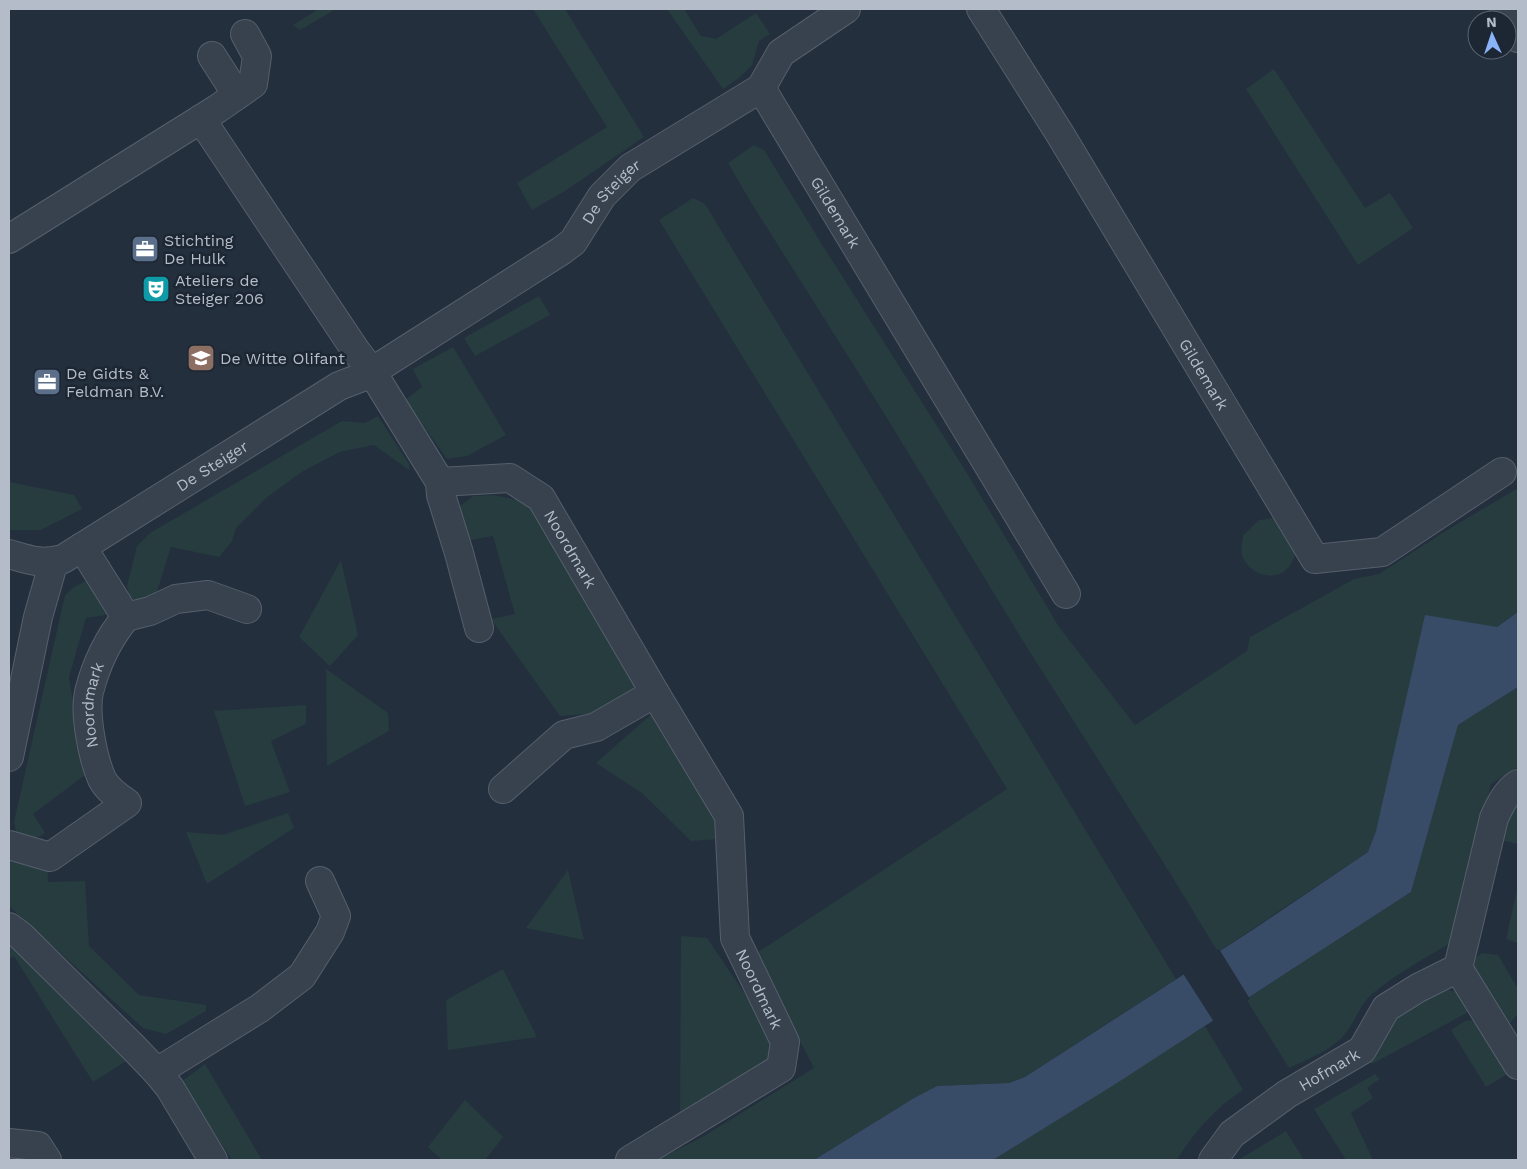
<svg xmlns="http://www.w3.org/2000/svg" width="1527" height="1169" viewBox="0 0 1527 1169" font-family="'Work Sans',sans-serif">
  <rect width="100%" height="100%" fill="#242f3e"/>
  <!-- green -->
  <g fill="#263c3f">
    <path d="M 319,9 L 336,9 L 300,30 L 293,25 Z"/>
    <path d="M 533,9 L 565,9 L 644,137 L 565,191 L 532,210 L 517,183 L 607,127 Z"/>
    <path d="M 667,9 L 684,9 L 701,36 L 716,39 L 756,13 L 770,34 L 759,41 L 752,65 L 739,78 L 723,89 Z"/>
    <path d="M 1274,69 L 1365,208 L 1390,193 L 1413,228 L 1358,265 L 1246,89 Z"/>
    <path d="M 754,145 L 764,150 L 823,246 L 970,478 L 1059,627 L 1135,725 L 1247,651 L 1250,637 L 1354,579 L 1379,574 L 1444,532 L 1518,488 L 1518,612 L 1497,627 L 1376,831 L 1368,852 L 1218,952 L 1168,870 L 1023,641 L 882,410 L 752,204 L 728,163 Z"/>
    <path d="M 693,198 L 705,204 L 1176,979 L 1025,1077 L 1009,1083 L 937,1086 L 914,1098 L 814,1160 L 658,1160 L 704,1136 L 814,1068 L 755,954 L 1007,789 L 659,220 Z"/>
    <path d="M 539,296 L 550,315 L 475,356 L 464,338 Z"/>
    <path d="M 453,347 L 506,435 L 467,456 L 447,459 L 405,400 L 422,387 L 413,369 Z"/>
    <path d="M 378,416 L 409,464 L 409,470 L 374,445 L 340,452 L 303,471 L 266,498 L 236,528 L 232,541 L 219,557 L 171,547 L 154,601 L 144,605 L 130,597 L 127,586 L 137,546 L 150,533 L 342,421 L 365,423 Z"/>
    <path d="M 9,482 L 74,495 L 82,509 L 41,530 L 9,530 Z"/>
    <path d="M 492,495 L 530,502 L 641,695 L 601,713 L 560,716 L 491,619 L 515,614 L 493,536 L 465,541 L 460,506 L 473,496 Z"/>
    <path d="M 1276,518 L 1298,546 C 1295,554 1293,564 1286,570 C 1272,583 1247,572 1242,555 C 1240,550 1243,541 1243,536 L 1259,520 Z"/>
    <path d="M 341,560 L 358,635 L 330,666 L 299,637 Z"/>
    <path d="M 92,578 L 111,614 L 86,618 L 69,677 L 85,775 L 33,814 L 45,833 L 30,842 L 17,836 L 14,822 L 65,595 L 74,587 Z"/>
    <path d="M 326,669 L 388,713 L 389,731 L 327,766 Z"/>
    <path d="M 1518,687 L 1518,767 L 1491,784 L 1455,940 C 1428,957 1396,973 1371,995 C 1359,1006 1355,1022 1345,1034 C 1332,1050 1308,1059 1289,1068 L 1246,999 L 1411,892 L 1458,725 Z"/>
    <path d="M 306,705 L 306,724 L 271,741 L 290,792 L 245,806 L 214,711 Z"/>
    <path d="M 654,712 L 721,817 L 720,839 L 691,841 L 642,793 L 596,763 Z"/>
    <path d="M 1518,803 L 1518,844 L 1501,840 L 1514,808 Z"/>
    <path d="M 288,813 L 294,828 L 207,884 L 186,832 L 223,835 Z"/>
    <path d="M 9,855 L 47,862 L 48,882 L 85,881 L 89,946 L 139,995 L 206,1005 L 206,1011 L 166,1034 L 143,1028 L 9,906 Z"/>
    <path d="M 568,870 L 584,940 L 526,928 Z"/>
    <path d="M 1518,885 L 1518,943 L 1506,939 Z"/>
    <path d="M 681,936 L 707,938 L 774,1037 L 771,1061 L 680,1118 Z"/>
    <path d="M 9,945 L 58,990 L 128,1060 L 93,1082 L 14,956 L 9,959 Z"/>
    <path d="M 1482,953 L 1498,955 L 1518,989 L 1518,1014 L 1510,1023 L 1474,973 L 1474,959 Z"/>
    <path d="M 503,969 L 537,1037 L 448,1050 L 446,1000 Z"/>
    <path d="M 1449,990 L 1459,993 L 1474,1009 L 1372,1064 L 1370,1061 C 1375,1051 1382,1031 1390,1022 C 1404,1008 1429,993 1449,990 Z"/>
    <path d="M 1474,1020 L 1482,1024 L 1509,1073 L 1486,1087 L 1451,1030 L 1465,1021 Z"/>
    <path d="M 1205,1026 L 1243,1090 C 1215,1108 1194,1132 1177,1160 L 993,1160 Z"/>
    <path d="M 205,1064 L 262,1160 L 232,1160 L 181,1082 Z"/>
    <path d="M 1375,1074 L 1380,1079 L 1367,1088 L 1373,1098 L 1351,1113 L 1373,1160 L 1346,1160 L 1314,1109 Z"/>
    <path d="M 465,1100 L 503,1137 L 485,1160 L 442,1160 L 428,1147 Z"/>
    <path d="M 1286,1131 L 1304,1160 L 1238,1160 Z"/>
  </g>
  <!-- water -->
  <path fill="#394c67" d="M 1518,612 L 1518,687 L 1458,725 L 1411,892 L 1117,1083 L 993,1160 L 814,1160 L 914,1098 L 937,1086 L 1009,1083 L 1025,1077 L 1254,929 L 1368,852 L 1376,831 L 1425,615 L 1497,627 Z"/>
  <!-- pier -->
  <path fill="#242f3e" d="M 1219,949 L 1250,999 L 1214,1022 L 1182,972 Z"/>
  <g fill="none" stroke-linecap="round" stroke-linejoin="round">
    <defs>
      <g id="minor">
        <path id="s1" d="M 981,9 L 1060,134 L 1315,559 L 1382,552 L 1502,472"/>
        <path d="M 1504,9 L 1518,38"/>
        <path d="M 212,56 L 237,95"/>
        <path id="s2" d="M 761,88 L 1066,594"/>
        <path d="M 201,119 L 356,351 L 372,372 L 440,482 L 441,495 L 459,553 L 479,628"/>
        <path d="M 9,239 L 217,109 L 253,84 L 257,56 L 245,34"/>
        <path id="s3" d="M 440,482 L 510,478 L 541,498 L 655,693 L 729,816 L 735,938 L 785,1042 L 781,1068 L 630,1160"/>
        <path id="s4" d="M 9,554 C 29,560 42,565 63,559 L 339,386 L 365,376 L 561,251 L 573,242 L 602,196 L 630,168 L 761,88 L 781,53 L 846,9"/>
        <path d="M 126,617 L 150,611 L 176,599 L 208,595 L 247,609"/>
        <path d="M 9,757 L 38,617 L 54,561"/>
        <path d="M 503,789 L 564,735 L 596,727 L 655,693"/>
        <path id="s5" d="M 9,845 L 50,857 L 127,803 C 118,797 107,789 102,779 C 93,759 84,714 89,692 C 96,664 108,639 126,617 L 82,547"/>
        <path d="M 9,927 L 21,936 L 132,1046 L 157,1072 L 170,1088 L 213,1160"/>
        <path d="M 1458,968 L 1518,1065"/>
        <path d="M 157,1072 L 260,1008 L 302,976 L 330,932 L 336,916 L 320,881"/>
        <path d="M 9,1143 L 38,1146 L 47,1160"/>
        <path id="s6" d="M 1213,1160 L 1232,1134 L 1287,1094 L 1362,1050 L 1386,1008 L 1418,988 L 1458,968 L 1494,818 C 1500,805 1506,792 1518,784"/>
      </g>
    </defs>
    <!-- minor casing -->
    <use href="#minor" stroke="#565f6c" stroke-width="30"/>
    <!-- minor -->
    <use href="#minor" stroke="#38414e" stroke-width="28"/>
  </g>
  <!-- icons -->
  <defs>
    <symbol id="office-square" viewBox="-11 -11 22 22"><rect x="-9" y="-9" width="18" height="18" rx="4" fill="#5c6f8a" stroke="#1d2633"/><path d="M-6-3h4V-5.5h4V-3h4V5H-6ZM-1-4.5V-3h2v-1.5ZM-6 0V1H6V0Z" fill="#fff"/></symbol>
    <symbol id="theatre-square" viewBox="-11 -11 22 22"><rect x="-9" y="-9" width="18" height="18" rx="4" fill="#0f9aa8" stroke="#1d2633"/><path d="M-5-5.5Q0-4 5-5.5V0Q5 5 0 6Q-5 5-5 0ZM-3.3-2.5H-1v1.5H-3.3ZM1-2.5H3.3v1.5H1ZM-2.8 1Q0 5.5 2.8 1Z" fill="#fff"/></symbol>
    <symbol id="school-square" viewBox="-11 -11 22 22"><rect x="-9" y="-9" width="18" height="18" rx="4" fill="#8d6e63" stroke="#1d2633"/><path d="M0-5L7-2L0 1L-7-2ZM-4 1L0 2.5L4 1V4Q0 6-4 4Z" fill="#fff"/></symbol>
  </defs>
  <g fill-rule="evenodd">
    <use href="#office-square" x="129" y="233" width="32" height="32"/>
    <use href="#theatre-square" x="140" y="273" width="32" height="32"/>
    <use href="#school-square" x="185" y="342" width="32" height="32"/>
    <use href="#office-square" x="31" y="366" width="32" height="32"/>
  </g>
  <g text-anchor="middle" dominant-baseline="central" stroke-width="5" stroke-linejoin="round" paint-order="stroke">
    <!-- street labels -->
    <g font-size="16" fill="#b4bcc9" stroke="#1d2633">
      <text stroke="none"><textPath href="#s4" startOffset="720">De Steiger</textPath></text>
      <text stroke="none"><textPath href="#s2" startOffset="145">Gildemark</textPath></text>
      <text stroke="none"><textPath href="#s1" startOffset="428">Gildemark</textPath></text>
      <text stroke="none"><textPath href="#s4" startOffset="231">De Steiger</textPath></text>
      <text stroke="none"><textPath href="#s3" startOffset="166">Noordmark</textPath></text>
      <text stroke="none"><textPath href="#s5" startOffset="248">Noordmark</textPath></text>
      <text stroke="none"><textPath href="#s3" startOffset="655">Noordmark</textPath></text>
      <text stroke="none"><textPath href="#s6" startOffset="149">Hofmark</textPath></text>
    </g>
    <!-- poi labels -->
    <g font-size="16" fill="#b4bcc9" stroke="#1d2633" text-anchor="start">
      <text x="164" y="240">Stichting<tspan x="164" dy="18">De Hulk</tspan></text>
      <text x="175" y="280">Ateliers de<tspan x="175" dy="18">Steiger 206</tspan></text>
      <text x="220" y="358">De Witte Olifant</text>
      <text x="66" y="373">De Gidts &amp;<tspan x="66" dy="18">Feldman B.V.</tspan></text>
    </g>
  </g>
  <!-- border -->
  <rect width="1527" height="1169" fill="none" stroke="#b4bcc9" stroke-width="20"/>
  <!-- north arrow -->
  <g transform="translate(1492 35) rotate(357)"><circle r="24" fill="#1d2633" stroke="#59626f"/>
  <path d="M0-4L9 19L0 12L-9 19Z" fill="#8ab4f8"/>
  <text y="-8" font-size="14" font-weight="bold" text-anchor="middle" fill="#b4bcc9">N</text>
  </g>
</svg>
